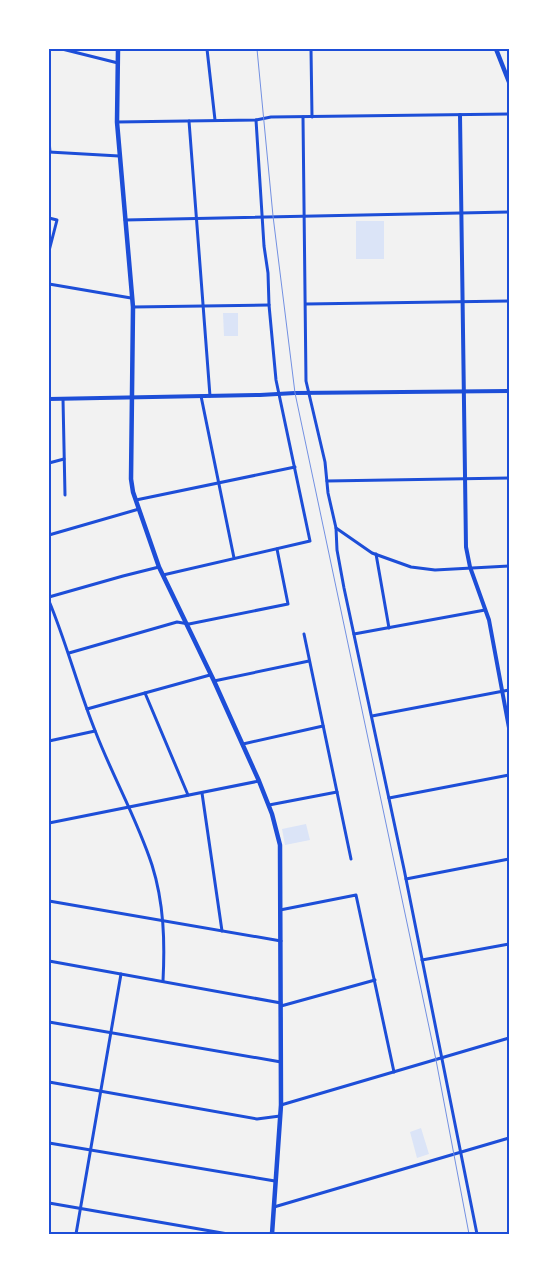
<svg xmlns="http://www.w3.org/2000/svg" width="558" height="1283" viewBox="0 0 558 1283" font-family="Poppins,sans-serif">
  <rect width="100%" height="100%" fill="#f2f2f2"/>
  <!-- green -->
  <g fill="#dbe4f7">
    <rect x="356" y="221" width="28" height="38"/>
    <path d="M 223,313 L 238,313 L 238,336 L 224,336 Z"/>
    <path d="M 306,824 L 310,840 L 285,845 L 282,829 Z"/>
    <path d="M 421,1128 L 429,1154 L 417,1158 L 410,1132 Z"/>
  </g>
  <g fill="none" stroke-linecap="round" stroke-linejoin="round">
    <!-- minor -->
    <g stroke="#1d4ed8" stroke-width="3">
      <path d="M 62,49 L 118,63"/>
      <path d="M 207,49 L 215,120"/>
      <path d="M 311,49 L 312,117"/>
      <path d="M 303,117 L 306,381 L 325,462 L 328,493 L 336,528 L 337,550 L 344,588 L 404,869 L 477,1234"/>
      <path d="M 189,121 L 210,396"/>
      <path d="M 117,122 L 256,120 L 271,117 L 509,114"/>
      <path d="M 49,141 L 50,152"/>
      <path d="M 49,152 L 119,156"/>
      <path d="M 49,218 L 57,220 L 49,251"/>
      <path d="M 125,220 L 509,212"/>
      <path d="M 49,284 L 131,298"/>
      <path d="M 306,304 L 509,301"/>
      <path d="M 133,307 L 269,305"/>
      <path d="M 201,396 L 234,558"/>
      <path d="M 63,399 L 65,495"/>
      <path d="M 49,463 L 64,459"/>
      <path d="M 327,481 L 509,478"/>
      <path d="M 136,500 L 295,467"/>
      <path d="M 336,528 L 372,553 L 411,567 L 435,570 L 509,566"/>
      <path d="M 49,535 L 139,509"/>
      <path d="M 376,554 L 389,628"/>
      <path d="M 163,575 L 310,541 L 276,380 L 269,305 L 268,273 L 264,246 L 256,120"/>
      <path d="M 49,597 L 123,576 L 159,567"/>
      <path d="M 49,601 C 67,644 78,689 96,733 C 113,777 137,819 152,865 C 164,903 165,942 163,981"/>
      <path d="M 304,634 L 351,859"/>
      <path d="M 354,634 L 485,610"/>
      <path d="M 69,653 L 177,622 L 189,624 L 288,604 L 277,549"/>
      <path d="M 214,681 L 309,661"/>
      <path d="M 145,693 L 188,795"/>
      <path d="M 87,709 L 210,675"/>
      <path d="M 372,716 L 509,690"/>
      <path d="M 49,741 L 95,731"/>
      <path d="M 243,744 L 323,726"/>
      <path d="M 202,793 L 222,931"/>
      <path d="M 389,798 L 509,775"/>
      <path d="M 269,805 L 337,792"/>
      <path d="M 49,823 L 259,781"/>
      <path d="M 406,879 L 509,859"/>
      <path d="M 49,901 L 281,941"/>
      <path d="M 280,910 L 356,895 L 394,1072"/>
      <path d="M 422,960 L 509,944"/>
      <path d="M 49,961 L 281,1003"/>
      <path d="M 281,1006 L 375,980"/>
      <path d="M 49,1022 L 281,1062"/>
      <path d="M 49,1082 L 257,1119 L 280,1116"/>
      <path d="M 281,1105 L 509,1038"/>
      <path d="M 49,1143 L 275,1181"/>
      <path d="M 49,1203 L 228,1234"/>
      <path d="M 274,1207 L 509,1138"/>
      <path d="M 76,1234 L 121,974"/>
    </g>
    <!-- tertiary -->
    <g stroke="#1d4ed8" stroke-width="4">
      <path d="M 460,115 L 466,547 L 470,567 L 489,620 L 509,728"/>
      <path d="M 49,399 L 260,395 L 295,393 L 509,391"/>
    </g>
    <!-- secondary -->
    <g stroke="#1d4ed8" stroke-width="4.5">
      <path d="M 118,49 L 117,122 L 133,307 L 131,479 L 133,492 L 159,567 L 214,681 L 259,781 L 272,814 L 280,845 L 281,1105 L 272,1234"/>
      <path d="M 496,49 L 509,82"/>
    </g>
    <!-- rail -->
    <path stroke="#7290e2" stroke-width="1" d="M 257,49 L 273,216 L 295,393 L 436,1060 L 469,1234"/>
  </g>
  <!-- border -->
  <rect width="558" height="1283" fill="none" stroke="#ffffff" stroke-width="100"/>
  <rect x="50" y="50" width="458" height="1183" fill="none" stroke="#1d4ed8" stroke-width="2"/>
</svg>
